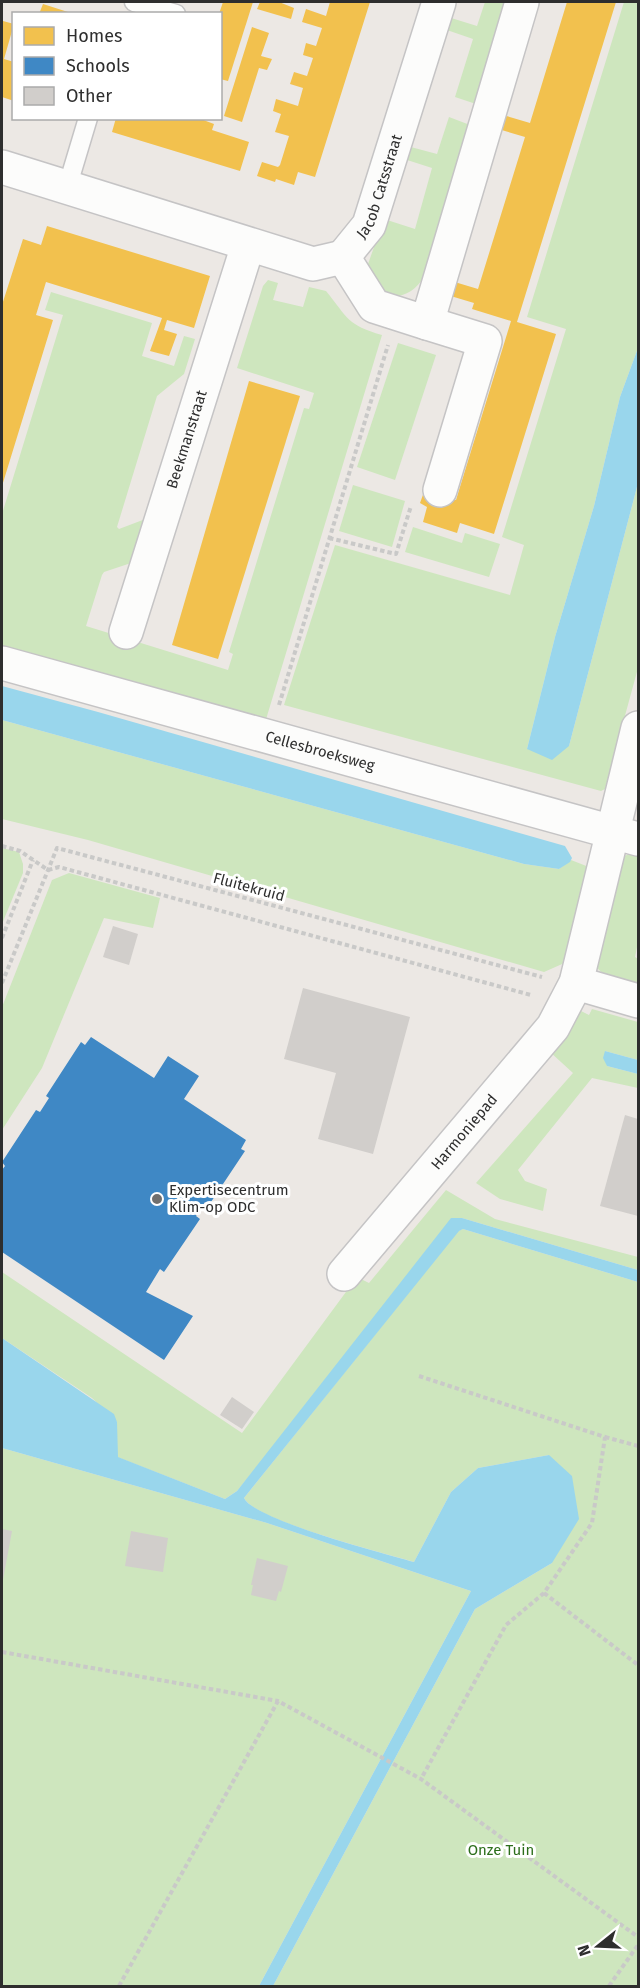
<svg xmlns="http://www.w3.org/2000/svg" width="640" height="1988" viewBox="0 0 640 1988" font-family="'Fira Sans',sans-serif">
  <rect width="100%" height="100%" fill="#ece8e4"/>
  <!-- green -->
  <g fill="#cee6be">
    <path d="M 485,2 L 508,3 L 476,104 L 455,97 L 473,39 L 444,29 L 448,17 L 477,26 Z"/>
    <path d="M 624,2 L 638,2 L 638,348 L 620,397 L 594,506 L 555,637 L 527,749 L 569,746 L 638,483 L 638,668 L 605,789 L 601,791 L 284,705 L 335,545 L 510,595 L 524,545 L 502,537 L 566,329 L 527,317 Z"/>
    <path d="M 449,117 L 470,125 L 422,280 C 412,294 400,298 382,297 L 368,272 L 368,264 L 384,219 L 415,229 L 432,168 L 404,159 L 407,146 L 437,154 Z"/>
    <path d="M 268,280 L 278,283 L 273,300 L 303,307 L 309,287 L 326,291 C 348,318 347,325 382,335 L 264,726 L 2,653 L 2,514 L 63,315 L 45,310 L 51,292 L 152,323 L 142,356 L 174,366 L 184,336 L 195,339 L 184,374 L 157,396 L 117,527 L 119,529 L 148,518 L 137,561 L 104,572 L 102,575 L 86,626 L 228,670 L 233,654 L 229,652 L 304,408 L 309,409 L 314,393 L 237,368 L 263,286 Z"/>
    <path d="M 398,343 L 436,355 L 395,480 L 357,467 Z"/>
    <path d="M 353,485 L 405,501 L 392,547 L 339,531 Z"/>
    <path d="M 413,527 L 462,543 L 465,533 L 500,544 L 489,577 L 405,552 Z"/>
    <path d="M 2,720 L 524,864 L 559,869 L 571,860 L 594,869 L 569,961 L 544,972 L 88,840 L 2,819 Z"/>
    <path d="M 2,848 L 19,852 L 23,864 L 23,873 L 2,924 Z"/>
    <path d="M 634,852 L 638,853 L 638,942 L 635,957 L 638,959 L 638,985 C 623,981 605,980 595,965 L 622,857 Z"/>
    <path d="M 69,873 L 160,898 L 153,928 L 104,918 L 42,1068 L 2,1130 L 2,1007 L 52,880 Z"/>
    <path d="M 577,1009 L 589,1015 L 592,1009 L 638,1022 L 638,1060 L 605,1051 L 607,1066 L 638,1074 L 638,1088 L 592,1078 L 518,1170 L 525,1181 L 547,1189 L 543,1211 L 500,1199 L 476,1183 L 573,1073 L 550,1052 Z"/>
    <path d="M 446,1190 L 495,1219 L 638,1257 L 638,1270 L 462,1218 L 237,1491 L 225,1499 L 117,1457 L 117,1422 L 92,1398 L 2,1338 L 2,1272 L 242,1433 L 357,1277 L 369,1283 Z"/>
    <path d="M 463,1229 L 638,1282 L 638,1986 L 273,1986 L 475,1609 L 552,1563 L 549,1455 L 478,1468 L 451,1492 L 414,1562 C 385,1553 255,1521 244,1498 L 458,1231 Z"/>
    <path d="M 2,1448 L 267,1523 L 471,1591 L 259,1986 L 2,1986 Z"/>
  </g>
  <!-- water -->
  <g fill="#99d6ec">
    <path d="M 638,348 L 638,483 L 569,746 L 552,760 L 527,749 L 555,637 L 594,506 L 620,397 Z"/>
    <path d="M 2,686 L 98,712 L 565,846 L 572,858 L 570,862 L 559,869 L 524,864 L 2,720 Z"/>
    <path d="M 605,1051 L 638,1060 L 638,1074 L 607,1066 L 603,1058 Z"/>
    <path d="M 451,1218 L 462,1218 L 638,1270 L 638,1282 L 463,1229 L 459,1231 L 244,1498 C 254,1520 386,1554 414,1562 L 451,1492 L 478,1468 L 549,1455 L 572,1476 L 579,1519 L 552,1563 L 475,1609 L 273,1986 L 259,1986 L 471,1591 L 267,1523 L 2,1448 L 2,1338 L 114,1414 L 117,1422 L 118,1457 L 225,1499 L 237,1491 Z"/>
  </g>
  <!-- homes -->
  <g fill="#f2c14e">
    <path d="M 223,2 L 253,2 L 228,81 L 220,79 L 219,14 Z"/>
    <path d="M 260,2 L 279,2 L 294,8 L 291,19 L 257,9 Z"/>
    <path d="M 330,2 L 370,2 L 315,177 L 298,172 L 294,185 L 276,179 L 275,182 L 257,176 L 262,162 L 278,167 L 280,165 L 289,136 L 275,132 L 281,114 L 273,111 L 276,99 L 298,106 L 303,88 L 290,84 L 294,72 L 307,76 L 313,58 L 303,55 L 306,43 L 316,46 L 322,28 L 302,22 L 306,9 L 326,16 Z"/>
    <path d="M 567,2 L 616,2 L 517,322 L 556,334 L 494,534 L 460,523 L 457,533 L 423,522 L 427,507 L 420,503 L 424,492 L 426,491 L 456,500 L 511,321 L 472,309 L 474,303 L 444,294 L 448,280 L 478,289 L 525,137 L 495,128 L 500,114 L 530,123 Z"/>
    <path d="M 43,4 L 71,13 L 71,14 L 39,14 Z"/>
    <path d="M 3,21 L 14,24 L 4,59 L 14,62 L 14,101 L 2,97 L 2,27 Z"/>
    <path d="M 252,27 L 269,33 L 261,56 L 272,59 L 267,70 L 259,68 L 242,122 L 224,116 Z"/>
    <path d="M 116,118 L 198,118 L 214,124 L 212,130 L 249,142 L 240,171 L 112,132 Z"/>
    <path d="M 47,226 L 210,276 L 194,328 L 167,320 L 164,330 L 177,334 L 169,356 L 150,351 L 162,318 L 46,282 L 36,315 L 53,320 L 2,486 L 2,305 L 23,239 L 41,245 Z"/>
    <path d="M 249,381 L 300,396 L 218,659 L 172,645 Z"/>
  </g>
  <!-- schools -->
  <path fill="#3f88c5" d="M 91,1037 L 154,1078 L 168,1056 L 199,1076 L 184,1099 L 246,1140 L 241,1149 L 245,1151 L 209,1205 L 205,1202 L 196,1216 L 200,1219 L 164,1272 L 160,1269 L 146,1292 L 193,1316 L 164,1360 L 2,1252 L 2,1170 L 5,1166 L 2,1162 L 36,1110 L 40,1112 L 49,1098 L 46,1096 L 81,1042 L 85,1045 Z"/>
  <!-- building -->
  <g fill="#d1cecb">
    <path d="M 113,926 L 138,934 L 129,965 L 103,957 Z"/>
    <path d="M 303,988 L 410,1017 L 373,1154 L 318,1139 L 336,1073 L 284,1059 Z"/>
    <path d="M 625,1115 L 638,1119 L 638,1216 L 600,1206 Z"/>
    <path d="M 232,1397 L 254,1412 L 242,1429 L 220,1415 Z"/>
    <path d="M 2,1529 L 12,1531 L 3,1580 L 2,1580 Z"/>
    <path d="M 131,1531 L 168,1538 L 163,1572 L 125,1566 Z"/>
    <path d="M 257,1558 L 288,1566 L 281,1592 L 279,1591 L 276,1601 L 251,1595 L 253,1585 L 251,1585 Z"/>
  </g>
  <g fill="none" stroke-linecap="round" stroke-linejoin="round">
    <defs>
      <g id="service">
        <path d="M 134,2 L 176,14"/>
        <path d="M 67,188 L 88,118"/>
      </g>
      <g id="minor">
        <path d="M 2,167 L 313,264 L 343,257"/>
        <path d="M 343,257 L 374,306 L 427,323 L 522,2"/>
        <path id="s1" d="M 343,257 L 369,225 L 439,2"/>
        <path d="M 427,323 L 485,341 L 440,490"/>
        <path id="s2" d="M 126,632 L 248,245"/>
        <path id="s3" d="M 2,663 L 638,839"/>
        <path d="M 576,983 L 638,1001"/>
        <path id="s4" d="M 344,1274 L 553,1027 L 576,983 L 638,728"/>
      </g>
    </defs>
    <!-- service casing -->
    <use href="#service" stroke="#c5c4c5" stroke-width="21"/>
    <!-- minor casing -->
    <use href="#minor" stroke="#c5c4c5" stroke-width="36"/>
    <!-- path -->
    <g stroke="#c9c9c8" stroke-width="4" stroke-dasharray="4.5 3" stroke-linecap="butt">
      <path d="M 329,538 L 396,554 L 411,506"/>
      <path d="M 279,705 L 388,345"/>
      <path d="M 2,846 L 20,851 L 48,870 L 59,867 L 531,995"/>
      <path d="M 2,938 L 33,860"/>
      <path d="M 2,983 L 57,848 L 542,977"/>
      <path d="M 419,1376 L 605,1437 L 592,1523 L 544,1593 L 506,1625 L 421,1779"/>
      <path d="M 605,1437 L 638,1446"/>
      <path d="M 544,1593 L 638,1665"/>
      <path d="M 2,1652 L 278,1701"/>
      <path d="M 119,1986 L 278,1701 L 421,1779 L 638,1937"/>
      <path d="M 609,1986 L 638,1945"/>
    </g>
    <!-- service -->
    <use href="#service" stroke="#fcfcfb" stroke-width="18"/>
    <!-- minor -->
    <use href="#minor" stroke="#fcfcfb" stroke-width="33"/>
  </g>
  <!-- markers -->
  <circle fill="#706f6e" stroke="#fff" stroke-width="2" cx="157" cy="1199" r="6"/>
  <g text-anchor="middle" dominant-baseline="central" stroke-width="6" stroke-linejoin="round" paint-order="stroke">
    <!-- street labels -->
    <g font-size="15" fill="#2e2e2e" stroke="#fff">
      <text stroke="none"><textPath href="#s1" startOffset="81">Jacob Catsstraat</textPath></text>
      <text stroke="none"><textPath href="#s2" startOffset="202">Beekmanstraat</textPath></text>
      <text stroke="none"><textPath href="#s3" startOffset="330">Cellesbroeksweg</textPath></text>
      <text transform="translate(249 887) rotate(15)">Fluitekruid</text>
      <text stroke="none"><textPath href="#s4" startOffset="186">Harmoniepad</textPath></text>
    </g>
    <!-- poi labels -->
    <g font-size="15" fill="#2e2e2e" stroke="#fff" text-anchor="start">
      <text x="169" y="1190">Expertisecentrum<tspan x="169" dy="17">Klim-op ODC</tspan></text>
    </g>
    <!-- park labels -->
    <g font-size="15" fill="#2c6e1b" stroke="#fff">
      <text x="501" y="1850">Onze Tuin</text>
    </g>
  </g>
  <!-- border -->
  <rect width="640" height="1988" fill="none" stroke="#2e2e2e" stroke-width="6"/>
  <!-- legend -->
  <rect x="12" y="12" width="210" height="108" fill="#ffffff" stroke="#ababab" stroke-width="1.5"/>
  <rect x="24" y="27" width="30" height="18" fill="#f2c14e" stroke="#ababab" stroke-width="1.5"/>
  <text x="66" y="42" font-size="18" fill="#2e2e2e">Homes</text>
  <rect x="24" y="57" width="30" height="18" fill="#3f88c5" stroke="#ababab" stroke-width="1.5"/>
  <text x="66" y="72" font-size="18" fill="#2e2e2e">Schools</text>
  <rect x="24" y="87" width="30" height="18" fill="#d1cecb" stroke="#ababab" stroke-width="1.5"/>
  <text x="66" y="102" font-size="18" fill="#2e2e2e">Other</text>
  <!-- north arrow -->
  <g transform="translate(598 1946) rotate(252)" stroke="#ffffff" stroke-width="4.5" paint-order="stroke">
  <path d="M0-4.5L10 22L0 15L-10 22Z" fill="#2e2e2e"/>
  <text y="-9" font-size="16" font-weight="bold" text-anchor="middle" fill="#2e2e2e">N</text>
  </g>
</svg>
